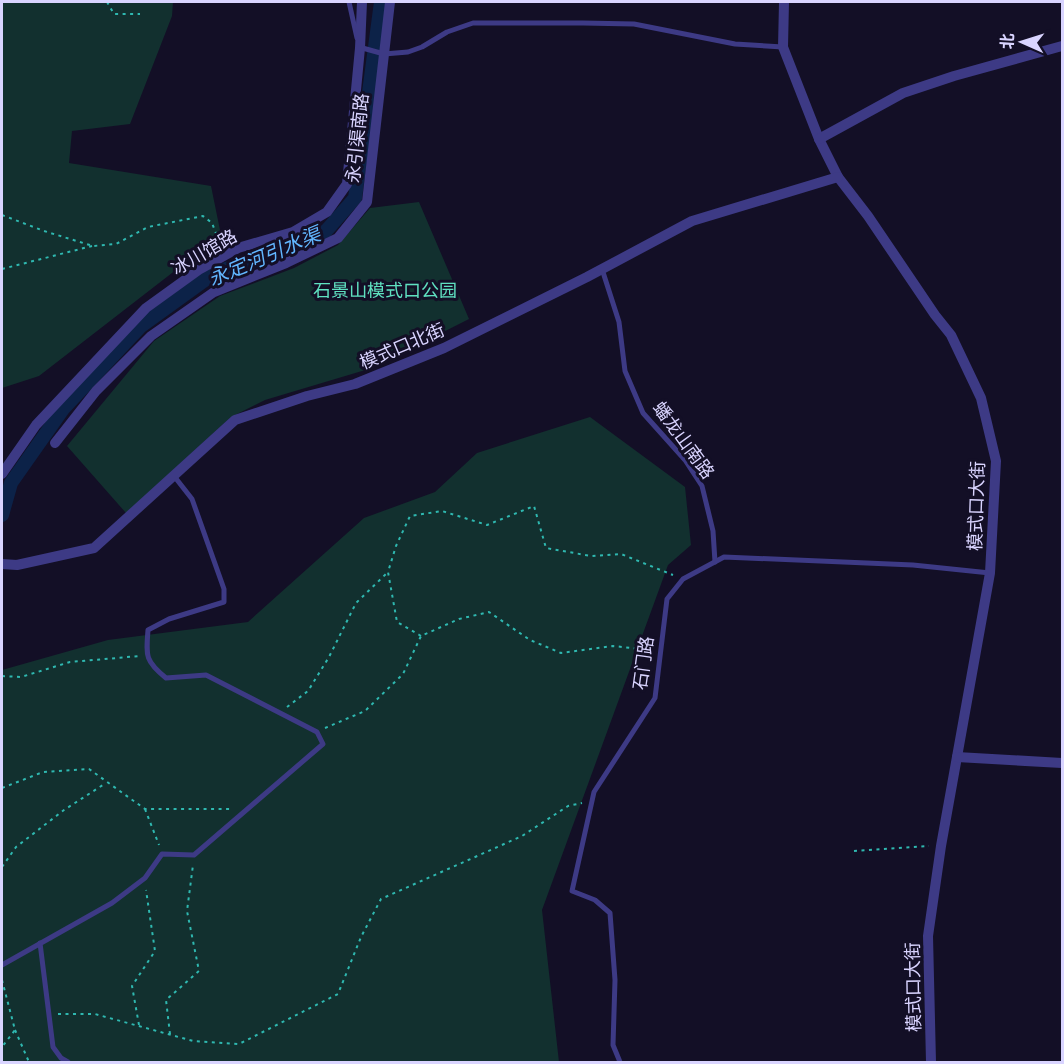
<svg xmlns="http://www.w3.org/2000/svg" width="1064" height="1064" viewBox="0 0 1064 1064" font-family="'IBM Plex Sans','Noto Sans SC',sans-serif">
  <rect width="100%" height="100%" fill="#130f26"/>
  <!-- green -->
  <g fill="#12302f">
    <path d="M 2,2 L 173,2 L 172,16 L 130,124 L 72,131 L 69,163 L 211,186 L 221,235 L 39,376 L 2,388 Z"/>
    <path d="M 419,202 L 469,319 L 372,368 L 265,400 L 231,417 L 126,513 L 67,446 L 154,341 L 220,296 L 294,268 L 338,245 L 370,208 Z"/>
    <path d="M 590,417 L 685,487 L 691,545 L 668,565 L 542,910 L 559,1062 L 2,1062 L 2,670 L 108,640 L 248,622 L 364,518 L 435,492 L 477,453 Z"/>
  </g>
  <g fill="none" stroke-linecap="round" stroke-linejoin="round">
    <!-- canal -->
    <path stroke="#0c2248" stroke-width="14" d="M 2,515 L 11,483 L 63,409 L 141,326 L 213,274 L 326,231 L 355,198 L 381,2"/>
    <!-- path -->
    <g stroke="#2fb8b0" stroke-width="2" stroke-dasharray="3 4.5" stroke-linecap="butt">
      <path d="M 107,2 L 114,14 L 140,14"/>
      <path d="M 2,215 L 44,231 L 93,246 L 116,244 L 148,227 L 203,216 L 212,223 L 220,244"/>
      <path d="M 2,269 L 92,246"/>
      <path d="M 421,636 L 397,622 L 388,572 L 396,546 L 410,516 L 442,511 L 487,525 L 534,506 L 546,548 L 591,556 L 621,554 L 673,575"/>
      <path d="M 2,676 L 21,677 L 70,662 L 140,656"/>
      <path d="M 287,707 L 308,691 L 329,657 L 356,603 L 388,572"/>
      <path d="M 325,728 L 365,711 L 403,674 L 421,636 L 459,619 L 489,612 L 530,640 L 561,653 L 613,646 L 651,650"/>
      <path d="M 2,788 L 43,772 L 89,769 L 145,809 L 232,809"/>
      <path d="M 145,809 L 159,845"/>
      <path d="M 854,851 L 929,846"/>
      <path d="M 2,867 L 16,847 L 64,810 L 106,783"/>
      <path d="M 2,980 L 15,1030 L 2,1047"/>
      <path d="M 58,1014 L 95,1014 L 193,1041 L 239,1044 L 338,994 L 361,937 L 381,899 L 522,836 L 568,806 L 582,803"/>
      <path d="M 139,1025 L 132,986 L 155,951 L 146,890"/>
      <path d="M 15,1030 L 29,1062"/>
      <path d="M 170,1034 L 166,1000 L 199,971 L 187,911 L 193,865"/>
    </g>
    <!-- lane -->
    <g stroke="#3d3a85" stroke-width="5">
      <path d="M 349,2 L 357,38"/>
      <path d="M 359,47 L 384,54 L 408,52 L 422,47 L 447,32 L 473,23 L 583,23 L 634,24 L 735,44 L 783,47"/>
      <path d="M 602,269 L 619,322 L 625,371 L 643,413 L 685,460 L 702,486 L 713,531 L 715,562"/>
      <path d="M 40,943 L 53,1047 L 61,1058 L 68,1062"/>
      <path d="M 2,965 L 112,903 L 145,878 L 162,854 L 194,855 L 323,744 L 317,732 L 206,675 L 166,678 C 145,661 146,656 148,630 L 169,619 L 224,602 L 224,589 L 192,499 L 174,476"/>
      <path d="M 620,1062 L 613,1045 L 615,980 L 610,913 L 595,900 L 572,891 L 594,792 L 655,698 L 667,599 L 683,579 L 724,557 L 913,565 L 990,573"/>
    </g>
    <!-- street -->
    <g stroke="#3d3a85" stroke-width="10">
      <path d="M 784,2 L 783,47 L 819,139 L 838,177 L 868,216 L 935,315 L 951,335 L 981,398 L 996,461 L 990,573 L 941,846 L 928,936 L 931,1062"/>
      <path d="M 819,139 L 903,93 L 954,76 L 1062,46"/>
      <path d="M 55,443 L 96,391 L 151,336 L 214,292 L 286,263 L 338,238 L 367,202 L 390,2"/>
      <path d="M 2,474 L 36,425 L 146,308 L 200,269 L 238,248 L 293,232 L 327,212 L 347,184 L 360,48 L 362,2"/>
      <path d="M 2,564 L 17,565 L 94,548 L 235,420 L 307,396 L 355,384 L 444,348 L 587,277 L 692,221 L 838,177"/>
      <path d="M 957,757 L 1062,763"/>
    </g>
  </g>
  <g text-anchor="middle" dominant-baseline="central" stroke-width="6" stroke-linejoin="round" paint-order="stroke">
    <!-- street labels -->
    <g font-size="18" fill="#d9d4ff" stroke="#130f26">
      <text transform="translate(357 138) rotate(-84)">永引渠南路</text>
      <text transform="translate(204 252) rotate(-30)">冰川馆路</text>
      <text transform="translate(402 346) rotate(-23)">模式口北街</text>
      <text transform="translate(684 440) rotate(54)">蟠龙山南路</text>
      <text transform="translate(976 506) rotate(-88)">模式口大街</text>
      <text transform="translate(643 663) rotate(-82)">石门路</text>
      <text transform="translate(913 987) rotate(-91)">模式口大街</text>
    </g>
    <!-- park labels -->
    <g font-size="18" fill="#5fe0c0" stroke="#130f26">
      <text x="385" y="290">石景山模式口公园</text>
    </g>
    <!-- water labels -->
    <g font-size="20" font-style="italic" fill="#62b6ff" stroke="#130f26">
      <text transform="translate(264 256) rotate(-23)">永定河引水渠</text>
    </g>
  </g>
  <!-- border -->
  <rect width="1064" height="1064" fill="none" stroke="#d9d4ff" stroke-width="6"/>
  <!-- north arrow -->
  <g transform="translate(1022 42) rotate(273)" stroke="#130f26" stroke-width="4.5" paint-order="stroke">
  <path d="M0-4.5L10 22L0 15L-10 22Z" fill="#d9d4ff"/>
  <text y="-9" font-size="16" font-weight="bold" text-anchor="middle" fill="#d9d4ff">北</text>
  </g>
</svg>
